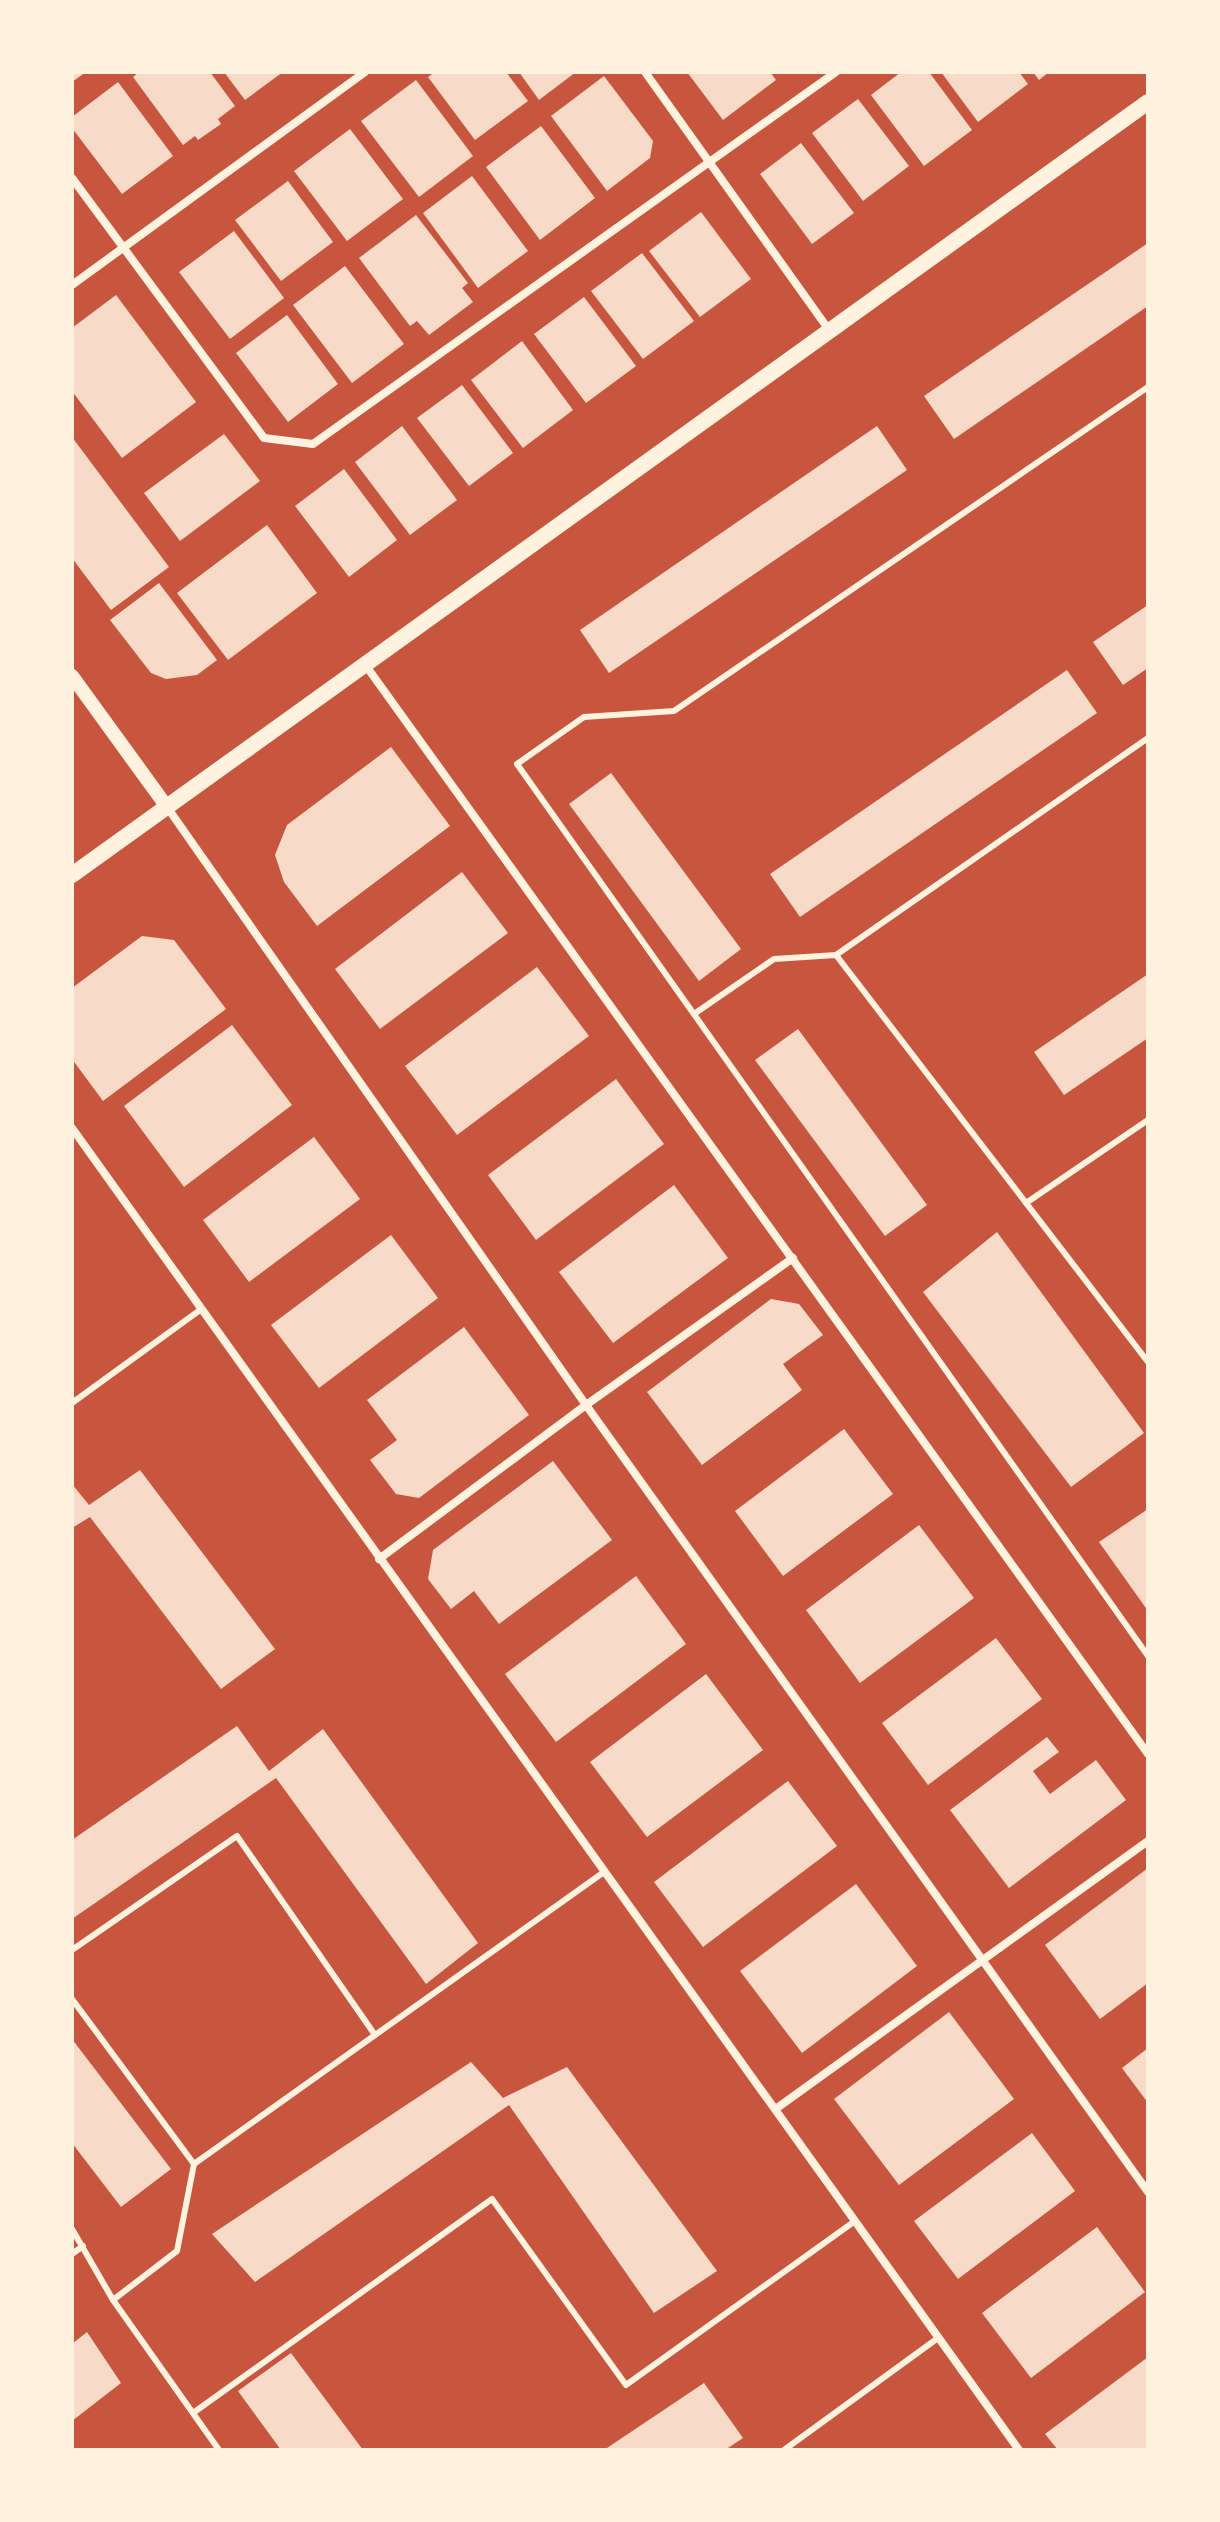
<svg xmlns="http://www.w3.org/2000/svg" width="1220" height="2522" viewBox="0 0 1220 2522" font-family="Arial,sans-serif">
  <rect width="100%" height="100%" fill="#c8553d"/>
  <!-- building -->
  <g fill="#f7dbc8">
    <path d="M 72,72 L 86,72 L 72,82 Z"/>
    <path d="M 139,72 L 210,72 L 235,106 L 218,119 L 221,124 L 198,140 L 195,136 L 183,145 L 133,77 Z"/>
    <path d="M 224,72 L 283,72 L 245,100 Z"/>
    <path d="M 435,72 L 506,72 L 528,101 L 475,140 L 428,77 Z"/>
    <path d="M 519,72 L 576,72 L 539,100 Z"/>
    <path d="M 687,72 L 770,72 L 776,80 L 723,120 Z"/>
    <path d="M 901,72 L 929,72 L 972,130 L 924,166 L 871,95 Z"/>
    <path d="M 941,72 L 1019,72 L 1028,84 L 978,122 Z"/>
    <path d="M 1033,72 L 1049,72 L 1039,80 Z"/>
    <path d="M 604,76 L 653,141 L 650,158 L 607,191 L 551,116 Z"/>
    <path d="M 416,80 L 473,156 L 419,197 L 361,121 Z"/>
    <path d="M 118,82 L 173,156 L 122,194 L 72,128 L 72,117 Z"/>
    <path d="M 858,99 L 909,166 L 863,201 L 812,133 Z"/>
    <path d="M 541,126 L 595,198 L 540,240 L 486,167 Z"/>
    <path d="M 350,129 L 403,199 L 347,241 L 294,171 Z"/>
    <path d="M 801,143 L 854,213 L 812,244 L 760,174 Z"/>
    <path d="M 472,176 L 528,251 L 478,288 L 423,213 Z"/>
    <path d="M 288,181 L 333,242 L 281,281 L 235,220 Z"/>
    <path d="M 701,212 L 751,279 L 700,317 L 649,251 Z"/>
    <path d="M 416,215 L 468,283 L 462,288 L 473,302 L 429,335 L 417,321 L 410,326 L 359,258 Z"/>
    <path d="M 234,231 L 284,298 L 230,339 L 179,272 Z"/>
    <path d="M 1148,243 L 1148,306 L 954,439 L 924,396 Z"/>
    <path d="M 642,253 L 694,321 L 643,359 L 591,291 Z"/>
    <path d="M 345,266 L 404,344 L 352,383 L 293,305 Z"/>
    <path d="M 116,295 L 196,402 L 122,458 L 72,391 L 72,328 Z"/>
    <path d="M 584,297 L 636,366 L 586,403 L 534,334 Z"/>
    <path d="M 287,315 L 338,384 L 288,422 L 236,353 Z"/>
    <path d="M 522,341 L 573,410 L 523,448 L 471,380 Z"/>
    <path d="M 462,385 L 513,453 L 469,486 L 417,418 Z"/>
    <path d="M 402,426 L 457,500 L 410,535 L 355,462 Z"/>
    <path d="M 877,426 L 907,470 L 609,673 L 580,630 Z"/>
    <path d="M 224,434 L 260,481 L 180,541 L 144,493 Z"/>
    <path d="M 72,437 L 169,567 L 111,610 L 72,558 Z"/>
    <path d="M 344,469 L 397,540 L 349,577 L 295,506 Z"/>
    <path d="M 267,525 L 317,593 L 228,660 L 177,593 Z"/>
    <path d="M 159,583 L 217,660 L 197,675 L 166,679 L 151,673 L 110,620 Z"/>
    <path d="M 1148,605 L 1148,668 L 1123,685 L 1093,642 Z"/>
    <path d="M 1067,670 L 1097,713 L 800,917 L 770,874 Z"/>
    <path d="M 391,747 L 450,826 L 317,926 L 284,882 L 275,855 L 287,825 Z"/>
    <path d="M 611,773 L 741,949 L 699,981 L 569,804 Z"/>
    <path d="M 462,872 L 508,933 L 380,1029 L 335,969 Z"/>
    <path d="M 142,936 L 174,940 L 226,1009 L 103,1101 L 72,1059 L 72,988 Z"/>
    <path d="M 537,967 L 589,1036 L 457,1135 L 405,1066 Z"/>
    <path d="M 1148,974 L 1148,1038 L 1064,1095 L 1034,1052 Z"/>
    <path d="M 232,1025 L 292,1105 L 184,1187 L 124,1106 Z"/>
    <path d="M 798,1029 L 927,1205 L 885,1236 L 755,1060 Z"/>
    <path d="M 616,1079 L 664,1144 L 536,1240 L 488,1175 Z"/>
    <path d="M 314,1137 L 360,1199 L 249,1282 L 203,1220 Z"/>
    <path d="M 674,1185 L 728,1258 L 613,1343 L 559,1272 Z"/>
    <path d="M 997,1232 L 1144,1433 L 1071,1487 L 923,1292 Z"/>
    <path d="M 391,1235 L 438,1298 L 319,1388 L 271,1325 Z"/>
    <path d="M 771,1299 L 799,1304 L 823,1335 L 783,1364 L 802,1390 L 702,1465 L 647,1392 Z"/>
    <path d="M 464,1327 L 529,1415 L 419,1498 L 396,1494 L 370,1460 L 397,1440 L 367,1400 Z"/>
    <path d="M 844,1429 L 893,1494 L 783,1576 L 735,1511 Z"/>
    <path d="M 553,1461 L 612,1540 L 499,1624 L 474,1591 L 451,1609 L 428,1579 L 433,1550 Z"/>
    <path d="M 140,1470 L 275,1649 L 221,1689 L 90,1517 L 72,1528 L 72,1484 L 89,1505 Z"/>
    <path d="M 1148,1509 L 1148,1611 L 1099,1542 Z"/>
    <path d="M 919,1525 L 974,1598 L 860,1683 L 806,1610 Z"/>
    <path d="M 636,1576 L 686,1644 L 556,1742 L 505,1674 Z"/>
    <path d="M 996,1638 L 1042,1699 L 928,1785 L 882,1723 Z"/>
    <path d="M 706,1674 L 763,1750 L 647,1837 L 590,1762 Z"/>
    <path d="M 237,1726 L 269,1771 L 323,1729 L 478,1943 L 426,1984 L 276,1778 L 72,1919 L 72,1840 Z"/>
    <path d="M 1047,1737 L 1059,1752 L 1033,1771 L 1050,1794 L 1096,1760 L 1126,1800 L 1009,1888 L 950,1810 Z"/>
    <path d="M 788,1781 L 837,1846 L 703,1947 L 654,1882 Z"/>
    <path d="M 1148,1868 L 1148,1983 L 1100,2019 L 1045,1945 Z"/>
    <path d="M 856,1884 L 917,1966 L 802,2053 L 740,1971 Z"/>
    <path d="M 949,2012 L 1014,2099 L 899,2185 L 834,2099 Z"/>
    <path d="M 72,2039 L 171,2169 L 121,2207 L 72,2143 Z"/>
    <path d="M 1148,2048 L 1148,2103 L 1122,2068 Z"/>
    <path d="M 471,2062 L 503,2098 L 567,2067 L 717,2271 L 654,2313 L 509,2105 L 255,2282 L 212,2234 Z"/>
    <path d="M 1032,2133 L 1075,2191 L 958,2279 L 914,2221 Z"/>
    <path d="M 1097,2227 L 1145,2292 L 1031,2378 L 982,2313 Z"/>
    <path d="M 87,2332 L 121,2383 L 72,2421 L 72,2344 Z"/>
    <path d="M 291,2353 L 363,2450 L 281,2450 L 238,2391 Z"/>
    <path d="M 1148,2357 L 1148,2450 L 1058,2450 L 1045,2434 Z"/>
    <path d="M 704,2383 L 743,2438 L 725,2450 L 604,2450 Z"/>
  </g>
  <g fill="none" stroke-linecap="round" stroke-linejoin="round">
    <!-- service -->
    <g stroke="#fff3e0" stroke-width="6">
      <path d="M 1148,387 L 674,711 L 584,717 L 517,764 L 1148,1656"/>
      <path d="M 836,955 L 1148,738"/>
      <path d="M 694,1014 L 774,959 L 836,955 L 1148,1362"/>
      <path d="M 1026,1203 L 1148,1120"/>
      <path d="M 72,1403 L 200,1310"/>
      <path d="M 72,1950 L 237,1836 L 375,2035"/>
      <path d="M 72,1999 L 194,2164"/>
      <path d="M 72,2229 L 113,2300 L 219,2450"/>
      <path d="M 72,2254 L 83,2246"/>
      <path d="M 113,2300 L 177,2251 L 194,2164 L 604,1872"/>
      <path d="M 193,2413 L 492,2199 L 626,2385 L 855,2221"/>
      <path d="M 784,2450 L 938,2338"/>
    </g>
    <!-- minor -->
    <g stroke="#fff3e0" stroke-width="8">
      <path d="M 645,72 L 829,330"/>
      <path d="M 72,178 L 264,438 L 313,444 L 836,72"/>
      <path d="M 72,285 L 365,72"/>
      <path d="M 364,663 L 1148,1754"/>
      <path d="M 167,807 L 586,1405 L 1148,2192"/>
      <path d="M 72,1128 L 1019,2450"/>
      <path d="M 379,1559 L 586,1405 L 793,1258"/>
      <path d="M 777,2108 L 1148,1841"/>
    </g>
    <!-- tertiary -->
    <path stroke="#fff3e0" stroke-width="14" d="M 72,676 L 167,807"/>
    <!-- secondary -->
    <path stroke="#fff3e0" stroke-width="16" d="M 72,875 L 1148,102"/>
  </g>
  <!-- border -->
  <rect width="1220" height="2522" fill="none" stroke="#fff3e0" stroke-width="148"/>
</svg>
